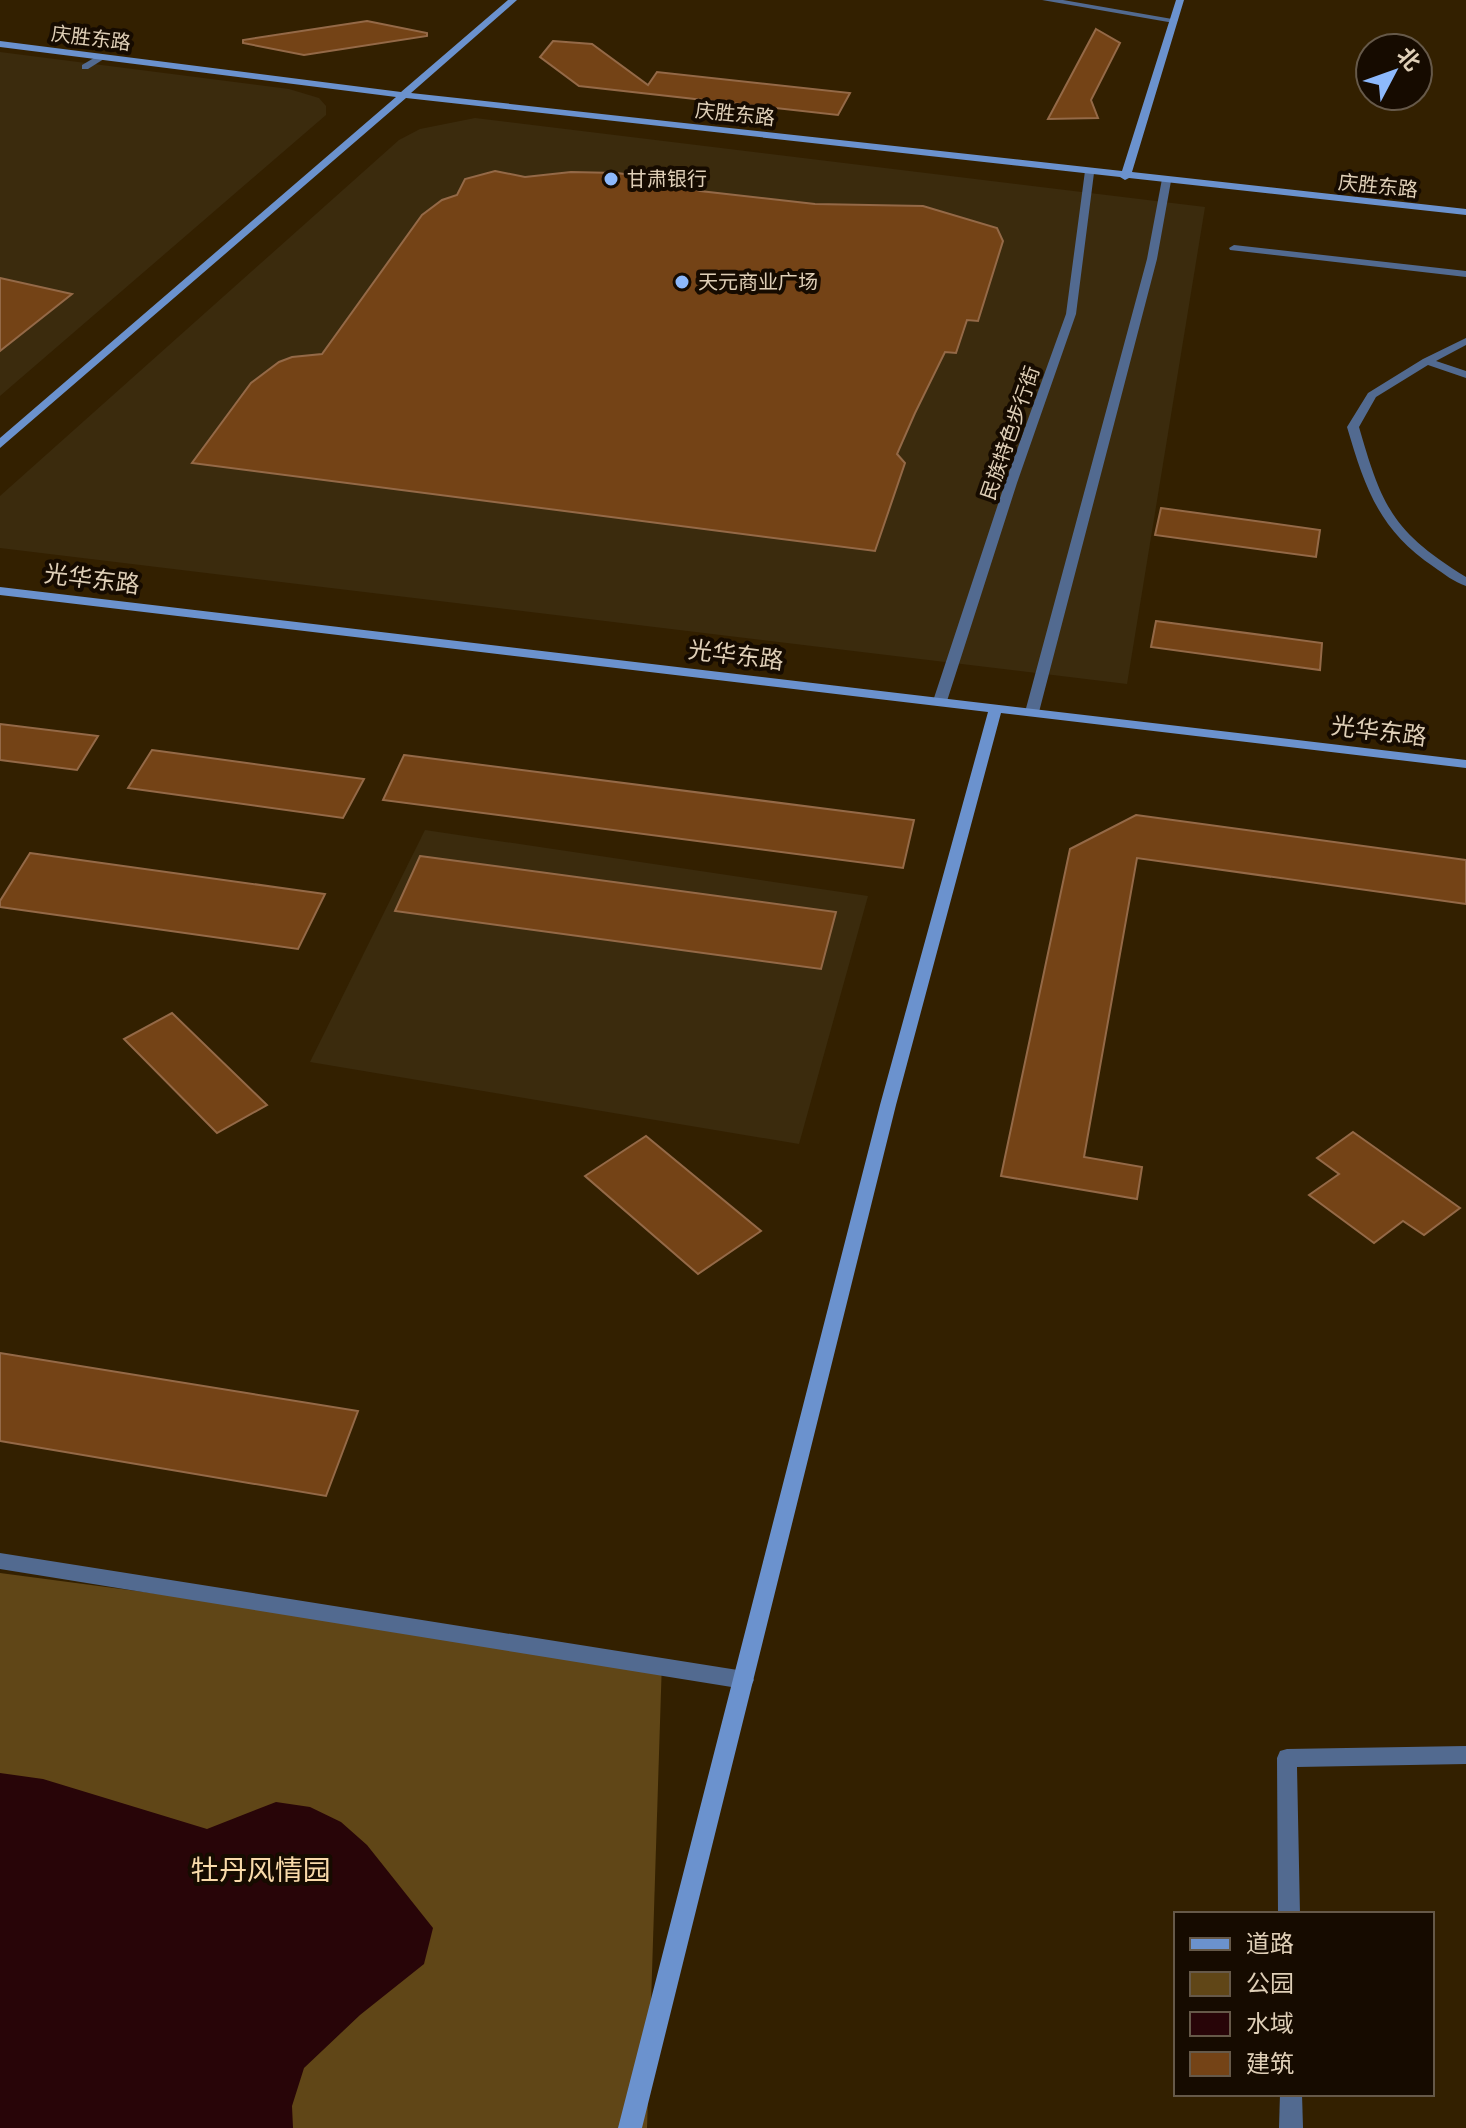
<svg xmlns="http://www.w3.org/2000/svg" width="1466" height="2128" viewBox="0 0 1466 2128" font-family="'PT Sans','Noto Sans SC',sans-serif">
  <rect width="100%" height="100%" fill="#332000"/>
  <!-- built -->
  <g fill="#3b2b0d">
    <path d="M 0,52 L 289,89 L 319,98 L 326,106 L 326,115 L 0,396 Z"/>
    <path d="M 475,118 L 1205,207 L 1127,684 L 0,548 L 0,496 L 399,140 L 420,129 Z"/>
    <path d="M 425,830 L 868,896 L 799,1144 L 310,1062 Z"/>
  </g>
  <!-- green -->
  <path fill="#604617" d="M 0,1573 L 662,1660 L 647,2128 L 0,2128 Z"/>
  <!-- water -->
  <path fill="#280508" d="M 0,1773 L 43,1779 L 207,1829 L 276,1802 L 310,1807 L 341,1822 L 367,1845 L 433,1928 L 424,1964 L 360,2015 L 304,2068 L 292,2106 L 293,2128 L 0,2128 Z"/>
  <!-- building -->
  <g fill="#744316" stroke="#946947" stroke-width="2">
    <path d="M 367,21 L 427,33 L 427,36 L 304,55 L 243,43 L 243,40 Z"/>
    <path d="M 1096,29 L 1120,43 L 1091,100 L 1098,118 L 1048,119 Z"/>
    <path d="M 553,41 L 592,44 L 648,85 L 657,72 L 850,93 L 838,115 L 579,86 L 540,57 Z"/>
    <path d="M 495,171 L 525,177 L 571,172 L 617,173 L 662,179 L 700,191 L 815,204 L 923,206 L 997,228 L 1003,241 L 978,321 L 967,320 L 956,353 L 945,352 L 915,413 L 897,454 L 905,463 L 875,551 L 192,463 L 251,383 L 279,362 L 292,357 L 322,354 L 422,215 L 442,200 L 457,195 L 465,179 Z"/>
    <path d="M 0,278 L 72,294 L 0,351 Z"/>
    <path d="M 1161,508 L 1320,530 L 1316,557 L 1155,535 Z"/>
    <path d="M 1156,621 L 1322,643 L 1320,670 L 1151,647 Z"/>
    <path d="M 0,724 L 98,736 L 77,770 L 0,760 Z"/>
    <path d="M 152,750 L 364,779 L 343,818 L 128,788 Z"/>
    <path d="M 404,755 L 914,820 L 903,868 L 383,800 Z"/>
    <path d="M 1136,815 L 1466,860 L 1466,904 L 1137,858 L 1084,1157 L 1142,1167 L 1137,1199 L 1001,1176 L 1070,849 Z"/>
    <path d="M 30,853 L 325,894 L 298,949 L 0,907 L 0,901 Z"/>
    <path d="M 420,856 L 836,912 L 821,969 L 395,911 Z"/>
    <path d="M 172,1013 L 267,1105 L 217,1133 L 124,1039 Z"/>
    <path d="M 1353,1132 L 1460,1208 L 1424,1235 L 1403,1221 L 1374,1243 L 1309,1195 L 1339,1174 L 1317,1158 Z"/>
    <path d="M 646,1136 L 761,1231 L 698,1274 L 585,1176 Z"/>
    <path d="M 0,1353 L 358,1411 L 326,1496 L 0,1441 Z"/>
  </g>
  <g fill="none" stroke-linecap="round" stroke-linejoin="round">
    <!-- street -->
    <g fill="#526a90" fill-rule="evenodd">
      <path d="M 1042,0 L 1063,0 L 1178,20 L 1174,23 Z"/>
      <path d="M 99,55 L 107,57 L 88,69 L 82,69 L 82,65 Z"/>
      <path d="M 1085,171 L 1094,173 L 1076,314 L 1017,483 L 947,701 L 945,704 L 935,704 L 933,701 L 1005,483 L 1066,314 Z"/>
      <path d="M 1162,179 L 1171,181 L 1157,259 L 1039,712 L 1032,716 L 1025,712 L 1147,259 Z"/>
      <path d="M 1234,245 L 1466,271 L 1466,277 L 1230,250 L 1229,248 Z"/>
      <path d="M 1466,338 L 1466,345 L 1436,361 L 1466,371 L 1466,378 L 1428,365 L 1376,397 L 1359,427 C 1382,507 1393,532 1466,577 L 1466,586 C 1454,582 1444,574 1434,567 C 1379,530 1365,488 1347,427 L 1368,393 L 1423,359 Z"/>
      <path d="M 0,1553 L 744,1671 L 751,1674 L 754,1680 L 751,1686 L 744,1689 L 0,1569 Z"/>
      <path d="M 1466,1746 L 1466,1764 L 1297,1767 L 1300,1914 L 1278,1914 L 1277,1758 L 1280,1751 L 1287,1749 Z"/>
      <path d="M 1280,2094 L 1302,2094 L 1303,2128 L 1279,2128 Z"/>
    </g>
    <!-- secondary -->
    <g fill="#6b92ce" fill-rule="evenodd">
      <path d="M 508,0 L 517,0 L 411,93 L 1122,171 L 1176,0 L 1184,0 L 1132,172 L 1466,209 L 1466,215 L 1129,178 L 1125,180 L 1120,177 L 406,98 L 0,448 L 0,438 L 396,97 L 0,47 L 0,41 L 401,92 Z"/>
      <path d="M 0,587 L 1466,760 L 1466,768 L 1001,713 L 896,1105 L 642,2128 L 618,2128 L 880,1105 L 988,712 L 0,595 Z"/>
    </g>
  </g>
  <!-- markers -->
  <g fill="#8db9fc" stroke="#160b00" stroke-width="3">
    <circle cx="611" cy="179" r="8"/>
    <circle cx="682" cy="282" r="8"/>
  </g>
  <g text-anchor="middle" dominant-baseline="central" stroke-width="8" stroke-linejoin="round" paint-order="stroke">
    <!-- far-street labels -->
    <g font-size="20" fill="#dfcfb7" stroke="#160b00">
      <text transform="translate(91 38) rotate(7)">庆胜东路</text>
      <text transform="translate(735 114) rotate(6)">庆胜东路</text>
      <text transform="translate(1378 186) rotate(6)">庆胜东路</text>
      <text transform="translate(1010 433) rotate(-71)">民族特色步行街</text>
    </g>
    <!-- far-poi labels -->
    <g font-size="20" fill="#dfcfb7" stroke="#160b00" text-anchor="start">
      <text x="627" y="179">甘肃银行</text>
      <text x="698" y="282">天元商业广场</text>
    </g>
    <!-- street labels -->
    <g font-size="24" fill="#dfcfb7" stroke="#160b00">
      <text transform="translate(92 579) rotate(7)">光华东路</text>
      <text transform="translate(736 655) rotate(7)">光华东路</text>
      <text transform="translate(1379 731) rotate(7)">光华东路</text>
    </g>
    <!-- near-park labels -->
    <g font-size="28" fill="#f9daaa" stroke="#160b00">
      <text x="261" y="1869">牡丹风情园</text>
    </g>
  </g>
  <!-- legend -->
  <rect x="1174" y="1912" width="260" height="184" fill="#160b00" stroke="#665949" stroke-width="2"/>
  <rect x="1190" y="1938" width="40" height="12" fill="#6b92ce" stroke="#665949" stroke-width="2"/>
  <text x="1246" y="1952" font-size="24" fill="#dfcfb7">道路</text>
  <rect x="1190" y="1972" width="40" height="24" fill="#604617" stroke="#665949" stroke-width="2"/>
  <text x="1246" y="1992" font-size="24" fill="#dfcfb7">公园</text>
  <rect x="1190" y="2012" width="40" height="24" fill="#280508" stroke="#665949" stroke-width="2"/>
  <text x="1246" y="2032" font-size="24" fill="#dfcfb7">水域</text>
  <rect x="1190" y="2052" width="40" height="24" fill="#744316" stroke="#665949" stroke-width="2"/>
  <text x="1246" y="2072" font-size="24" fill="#dfcfb7">建筑</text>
  <!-- north arrow -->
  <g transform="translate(1394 72) rotate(49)"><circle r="38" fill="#160b00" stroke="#665949" stroke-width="2"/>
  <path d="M0-6L14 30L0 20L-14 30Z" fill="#8db9fc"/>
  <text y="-12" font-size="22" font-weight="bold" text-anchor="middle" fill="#dfcfb7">北</text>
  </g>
</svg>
